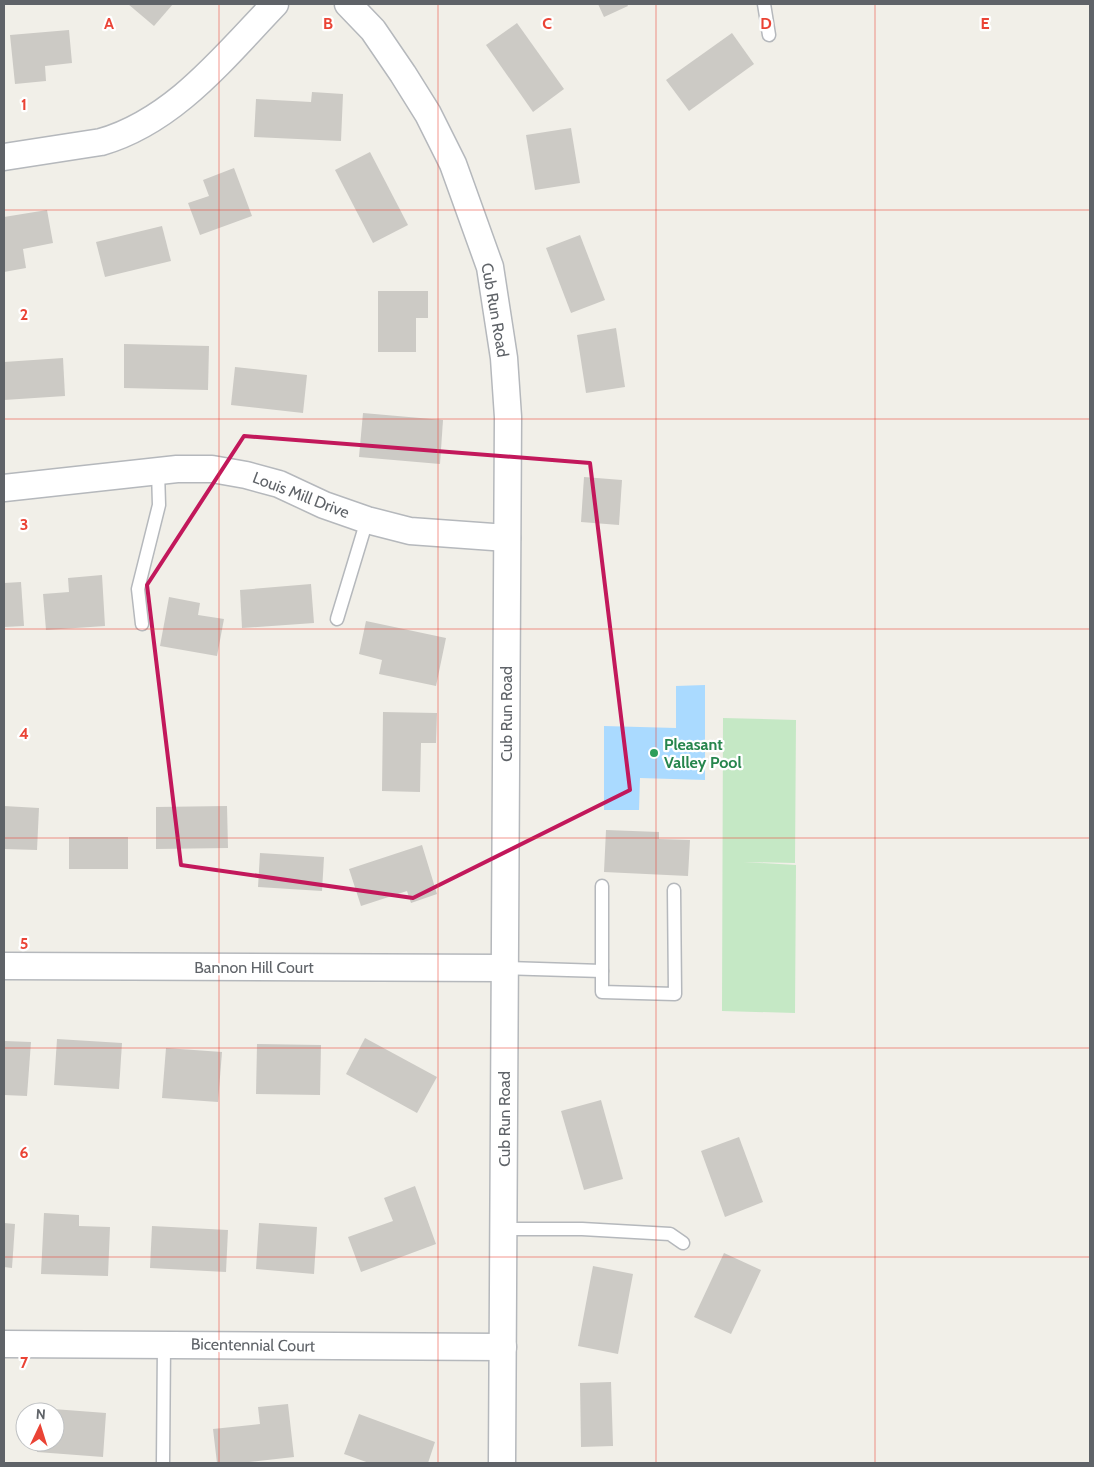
<svg xmlns="http://www.w3.org/2000/svg" width="1094" height="1467" viewBox="0 0 1094 1467" font-family="Cabin,sans-serif">
  <rect width="100%" height="100%" fill="#f1efe8"/>
  <!-- green -->
  <path fill="#c5e8c5" d="M 723,718 L 796,720 L 795,863 L 743,862 L 796,865 L 795,1013 L 722,1011 Z"/>
  <!-- water -->
  <path fill="#aadaff" d="M 705,685 L 705,780 L 640,778 L 639,810 L 604,810 L 604,726 L 676,728 L 676,686 Z"/>
  <!-- building -->
  <g fill="#cccac5">
    <path d="M 128,4 L 173,4 L 154,26 Z"/>
    <path d="M 598,4 L 627,4 L 628,6 L 604,17 Z"/>
    <path d="M 517,23 L 564,89 L 533,112 L 486,45 Z"/>
    <path d="M 69,30 L 72,63 L 45,66 L 46,81 L 15,84 L 10,35 Z"/>
    <path d="M 732,33 L 754,64 L 689,111 L 666,80 Z"/>
    <path d="M 312,92 L 343,94 L 341,141 L 254,137 L 256,99 L 311,102 Z"/>
    <path d="M 571,128 L 580,183 L 535,190 L 526,135 Z"/>
    <path d="M 370,152 L 408,225 L 373,243 L 335,170 Z"/>
    <path d="M 234,168 L 252,216 L 200,235 L 188,203 L 209,196 L 203,180 Z"/>
    <path d="M 47,210 L 53,243 L 23,249 L 26,268 L 4,272 L 4,217 Z"/>
    <path d="M 162,226 L 171,261 L 105,277 L 96,242 Z"/>
    <path d="M 580,235 L 605,300 L 571,313 L 546,248 Z"/>
    <path d="M 378,291 L 428,291 L 428,318 L 416,318 L 416,352 L 378,352 Z"/>
    <path d="M 616,328 L 625,387 L 586,393 L 577,335 Z"/>
    <path d="M 124,344 L 209,346 L 208,390 L 124,388 Z"/>
    <path d="M 63,358 L 65,396 L 4,400 L 4,362 Z"/>
    <path d="M 235,367 L 307,375 L 303,413 L 231,405 Z"/>
    <path d="M 363,413 L 443,420 L 440,464 L 359,457 Z"/>
    <path d="M 584,477 L 622,480 L 619,525 L 581,522 Z"/>
    <path d="M 102,575 L 105,626 L 46,630 L 43,594 L 69,592 L 68,578 Z"/>
    <path d="M 21,582 L 24,626 L 4,627 L 4,583 Z"/>
    <path d="M 311,584 L 314,623 L 242,628 L 240,590 Z"/>
    <path d="M 169,597 L 200,603 L 198,615 L 224,619 L 217,656 L 160,646 Z"/>
    <path d="M 366,621 L 446,638 L 436,686 L 379,674 L 382,660 L 359,654 Z"/>
    <path d="M 383,712 L 437,713 L 436,743 L 421,743 L 420,792 L 382,791 Z"/>
    <path d="M 4,806 L 39,808 L 37,850 L 4,849 Z"/>
    <path d="M 227,806 L 228,848 L 156,849 L 156,807 Z"/>
    <path d="M 606,830 L 659,832 L 659,839 L 690,840 L 688,876 L 604,872 Z"/>
    <rect x="69" y="837" width="59" height="32"/>
    <path d="M 422,845 L 437,894 L 411,903 L 407,891 L 361,906 L 349,869 Z"/>
    <path d="M 260,853 L 324,857 L 322,891 L 258,887 Z"/>
    <path d="M 365,1038 L 437,1077 L 417,1113 L 346,1074 Z"/>
    <path d="M 57,1039 L 122,1043 L 119,1089 L 54,1085 Z"/>
    <path d="M 4,1041 L 31,1042 L 27,1096 L 4,1095 Z"/>
    <path d="M 257,1044 L 321,1045 L 320,1095 L 256,1094 Z"/>
    <path d="M 166,1048 L 222,1052 L 218,1102 L 162,1098 Z"/>
    <path d="M 601,1100 L 623,1179 L 584,1190 L 561,1111 Z"/>
    <path d="M 739,1137 L 763,1202 L 725,1217 L 701,1151 Z"/>
    <path d="M 415,1186 L 436,1244 L 361,1272 L 348,1237 L 393,1221 L 384,1198 Z"/>
    <path d="M 44,1213 L 79,1215 L 79,1226 L 110,1227 L 108,1276 L 41,1274 Z"/>
    <path d="M 4,1223 L 15,1224 L 12,1268 L 4,1267 Z"/>
    <path d="M 259,1223 L 317,1227 L 314,1274 L 256,1269 Z"/>
    <path d="M 152,1226 L 228,1230 L 226,1272 L 150,1268 Z"/>
    <path d="M 724,1253 L 761,1270 L 731,1334 L 694,1317 Z"/>
    <path d="M 593,1266 L 633,1274 L 618,1354 L 578,1346 Z"/>
    <path d="M 611,1382 L 613,1446 L 581,1447 L 580,1383 Z"/>
    <path d="M 288,1404 L 294,1457 L 240,1463 L 217,1463 L 213,1429 L 260,1424 L 258,1407 Z"/>
    <path d="M 40,1408 L 106,1413 L 103,1457 L 37,1452 L 37,1442 L 55,1442 L 55,1412 L 40,1412 Z"/>
    <path d="M 359,1414 L 435,1442 L 428,1463 L 369,1463 L 344,1454 Z"/>
  </g>
  <g fill="none" stroke-linecap="round" stroke-linejoin="round">
    <defs>
      <g id="service">
        <path d="M 764,4 L 769,35"/>
        <path d="M 337,619 L 367,520"/>
        <path d="M 142,624 L 138,589 L 159,505 L 158,471"/>
        <path d="M 602,886 L 602,992 L 675,994 L 674,890"/>
        <path d="M 504,968 L 602,971"/>
        <path d="M 503,1229 L 582,1229 L 670,1234 L 683,1243"/>
        <path d="M 163,1463 L 164,1344"/>
      </g>
      <g id="minor">
        <path d="M 348,4 L 373,30 L 403,74 L 428,114 L 453,164 L 490,267 L 504,358 L 508,417 L 502,1463"/>
        <path d="M 4,157 L 101,142 C 174,121 224,57 275,4"/>
        <path d="M 4,488 L 177,469 L 212,469 L 246,475 L 279,484 L 324,505 L 367,520 L 410,531 L 507,538"/>
        <path d="M 4,966 L 504,968"/>
        <path d="M 4,1344 L 503,1347"/>
      </g>
    </defs>
    <!-- service casing -->
    <use href="#service" stroke="#b5b8bc" stroke-width="15"/>
    <!-- minor casing -->
    <use href="#minor" stroke="#b5b8bc" stroke-width="29"/>
    <!-- service -->
    <use href="#service" stroke="#fff" stroke-width="12"/>
    <!-- minor -->
    <use href="#minor" stroke="#fff" stroke-width="26"/>
  </g>
  <!-- marked area -->
  <path fill="none" stroke="#c2185b" stroke-width="4" stroke-linejoin="round" d="M 244,436 L 590,463 L 630,790 L 413,898 L 181,865 L 147,585 Z"/>
  <!-- grid -->
  <path fill="none" stroke="#ea4335" stroke-width="1" stroke-opacity="0.55" d="M 219,4 L 219,1463M 438,4 L 438,1463M 656,4 L 656,1463M 875,4 L 875,1463M 4,210 L 1090,210M 4,419 L 1090,419M 4,629 L 1090,629M 4,838 L 1090,838M 4,1048 L 1090,1048M 4,1257 L 1090,1257"/>
  <!-- markers -->
  <circle fill="#2e9e5b" stroke="#fff" stroke-width="2" cx="654" cy="753" r="5"/>
  <g text-anchor="middle" dominant-baseline="central" stroke-width="4.5" stroke-linejoin="round" paint-order="stroke">
    <!-- street labels -->
    <g font-size="16" fill="#5f6368" stroke="#fff">
      <text transform="translate(495 310) rotate(80)">Cub Run Road</text>
      <text transform="translate(301 495) rotate(21)">Louis Mill Drive</text>
      <text transform="translate(506 714) rotate(-90)">Cub Run Road</text>
      <text x="254" y="967">Bannon Hill Court</text>
      <text transform="translate(504 1119) rotate(-90)">Cub Run Road</text>
      <text transform="translate(253 1345) rotate(1)">Bicentennial Court</text>
    </g>
    <!-- leisure labels -->
    <g font-size="16" font-weight="bold" fill="#27864d" stroke="#fff" text-anchor="start">
      <text x="664" y="744">Pleasant<tspan x="664" dy="18">Valley Pool</tspan></text>
    </g>
  </g>
  <g font-size="16" text-anchor="middle" font-weight="bold" fill="#ea4335" stroke="#fff" stroke-width="4.5" stroke-linejoin="round" paint-order="stroke">
    <text x="109" y="29">A</text>
    <text x="328" y="29">B</text>
    <text x="547" y="29">C</text>
    <text x="766" y="29">D</text>
    <text x="985" y="29">E</text>
    <text x="24" y="110">1</text>
    <text x="24" y="320">2</text>
    <text x="24" y="530">3</text>
    <text x="24" y="739">4</text>
    <text x="24" y="949">5</text>
    <text x="24" y="1158">6</text>
    <text x="24" y="1368">7</text>
  </g>
  <!-- border -->
  <rect width="1094" height="1467" fill="none" stroke="#5f6368" stroke-width="10"/>
  <!-- north arrow -->
  <g transform="translate(40 1427) rotate(4)"><circle r="24" fill="#ffffff" stroke="#bfc1c3"/>
  <path d="M0-4L9 19L0 12L-9 19Z" fill="#ea4335"/>
  <text y="-8" font-size="14" font-weight="bold" text-anchor="middle" fill="#5f6368">N</text>
  </g>
</svg>
